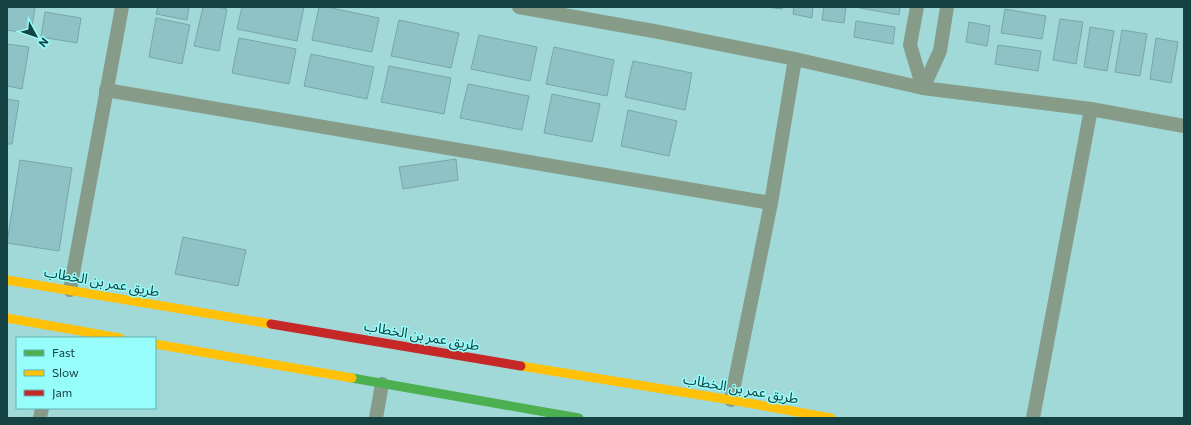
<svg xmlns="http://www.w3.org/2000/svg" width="1191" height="425" viewBox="0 0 1191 425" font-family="Commissioner,'Noto Sans Arabic',sans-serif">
  <rect width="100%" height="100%" fill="#a0d9d8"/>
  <!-- building -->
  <g fill="#8ec2c7" stroke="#78a6a9">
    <path d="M 7,7 L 35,7 L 31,34 L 7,30 Z"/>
    <path d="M 158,7 L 189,7 L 187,20 L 156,14 Z"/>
    <path d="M 203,7 L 218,7 L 227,9 L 219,51 L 194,46 Z"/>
    <path d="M 242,7 L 304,7 L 297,41 L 237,29 Z"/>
    <path d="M 319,7 L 327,7 L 379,18 L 372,52 L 312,40 Z"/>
    <path d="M 767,7 L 783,7 L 782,9 Z"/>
    <path d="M 794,7 L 813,7 L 812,18 L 793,14 Z"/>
    <path d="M 824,7 L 846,7 L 844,23 L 822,20 Z"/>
    <path d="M 860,7 L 900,7 L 899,15 L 860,8 Z"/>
    <path d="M 1005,9 L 1046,16 L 1042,39 L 1001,33 Z"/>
    <path d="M 45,12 L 81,18 L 77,43 L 41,37 Z"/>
    <path d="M 156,18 L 190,25 L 182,64 L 149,57 Z"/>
    <path d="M 1060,19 L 1083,22 L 1076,64 L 1053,60 Z"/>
    <path d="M 399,20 L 459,33 L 451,68 L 391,56 Z"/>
    <path d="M 856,21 L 895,27 L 893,44 L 854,37 Z"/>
    <path d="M 969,22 L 990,26 L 987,46 L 966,42 Z"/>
    <path d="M 1090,27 L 1114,31 L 1107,71 L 1084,67 Z"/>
    <path d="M 1122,30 L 1147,34 L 1140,76 L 1115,72 Z"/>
    <path d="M 479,35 L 537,47 L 530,81 L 471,69 Z"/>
    <path d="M 239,38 L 296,49 L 289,84 L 232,73 Z"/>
    <path d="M 1156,38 L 1178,42 L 1171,83 L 1150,79 Z"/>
    <path d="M 7,44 L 29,47 L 22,89 L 7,86 Z"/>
    <path d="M 998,45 L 1041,51 L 1038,71 L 995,64 Z"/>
    <path d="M 554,47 L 614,60 L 607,96 L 546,84 Z"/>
    <path d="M 311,54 L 374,67 L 367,99 L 304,86 Z"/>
    <path d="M 633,61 L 692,73 L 685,110 L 625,97 Z"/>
    <path d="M 389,66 L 451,78 L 444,114 L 381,102 Z"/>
    <path d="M 468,84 L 529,96 L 522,130 L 460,118 Z"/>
    <path d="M 552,94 L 600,104 L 592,142 L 544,133 Z"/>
    <path d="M 7,99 L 19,101 L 12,144 L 7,144 Z"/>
    <path d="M 628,110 L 677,121 L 669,156 L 621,146 Z"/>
    <path d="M 456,159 L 458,180 L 403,189 L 399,167 Z"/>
    <path d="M 20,160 L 72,168 L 59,251 L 7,243 Z"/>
    <path d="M 183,237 L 246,250 L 238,286 L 175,274 Z"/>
  </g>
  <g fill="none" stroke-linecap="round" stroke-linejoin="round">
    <!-- street -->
    <g stroke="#879c88" stroke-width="14">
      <path d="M 519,7 L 659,32 L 795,59 L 923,88 L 1091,109 L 1184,126"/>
      <path d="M 917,7 L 910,45 L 923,88"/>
      <path d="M 923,88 L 940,51 L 947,7"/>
      <path d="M 106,90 L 771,203"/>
      <path d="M 70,290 L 122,7"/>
      <path d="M 731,400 L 771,203 L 795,59"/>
      <path d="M 40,418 L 42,408"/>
      <path d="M 376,418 L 382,384"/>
      <path d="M 1033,418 L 1091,109"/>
    </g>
    <!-- fast -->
    <path stroke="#4caf50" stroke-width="9" d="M 352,378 L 579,418"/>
    <!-- slow -->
    <g stroke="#ffc107" stroke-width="9">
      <path d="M 7,280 L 271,324"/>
      <path d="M 7,318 L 120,338"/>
      <path d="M 155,344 L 352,378"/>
      <path d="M 521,366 L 731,400 L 831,418"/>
    </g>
    <!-- jam -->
    <path stroke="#c62828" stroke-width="9" d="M 271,324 L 521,366"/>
  </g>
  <g text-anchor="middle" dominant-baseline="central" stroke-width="3" stroke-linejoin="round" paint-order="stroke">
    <!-- street labels -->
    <g font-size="14" fill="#154242" stroke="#96fdfb">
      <text transform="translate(102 281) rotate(10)">طريق عمر بن الخطاب</text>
      <text transform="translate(422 335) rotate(10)">طريق عمر بن الخطاب</text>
      <text transform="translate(741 388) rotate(10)">طريق عمر بن الخطاب</text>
    </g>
  </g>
  <!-- border -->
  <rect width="1191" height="425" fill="none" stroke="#154242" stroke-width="16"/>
  <!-- legend -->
  <rect x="16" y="337" width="140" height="72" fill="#96fdfb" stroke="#62b2b1"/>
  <rect x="24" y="350" width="20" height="6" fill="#4caf50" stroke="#62b2b1"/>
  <text x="52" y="357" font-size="12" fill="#154242">Fast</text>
  <rect x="24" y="370" width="20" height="6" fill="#ffc107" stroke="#62b2b1"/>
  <text x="52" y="377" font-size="12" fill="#154242">Slow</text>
  <rect x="24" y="390" width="20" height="6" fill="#c62828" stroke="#62b2b1"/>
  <text x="52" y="397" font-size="12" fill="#154242">Jam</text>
  <!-- north arrow -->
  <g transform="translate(36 36) rotate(130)" stroke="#96fdfb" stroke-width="3" paint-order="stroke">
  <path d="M0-3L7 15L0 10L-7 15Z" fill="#154242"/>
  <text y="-6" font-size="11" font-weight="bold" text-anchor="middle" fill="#154242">N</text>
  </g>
</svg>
